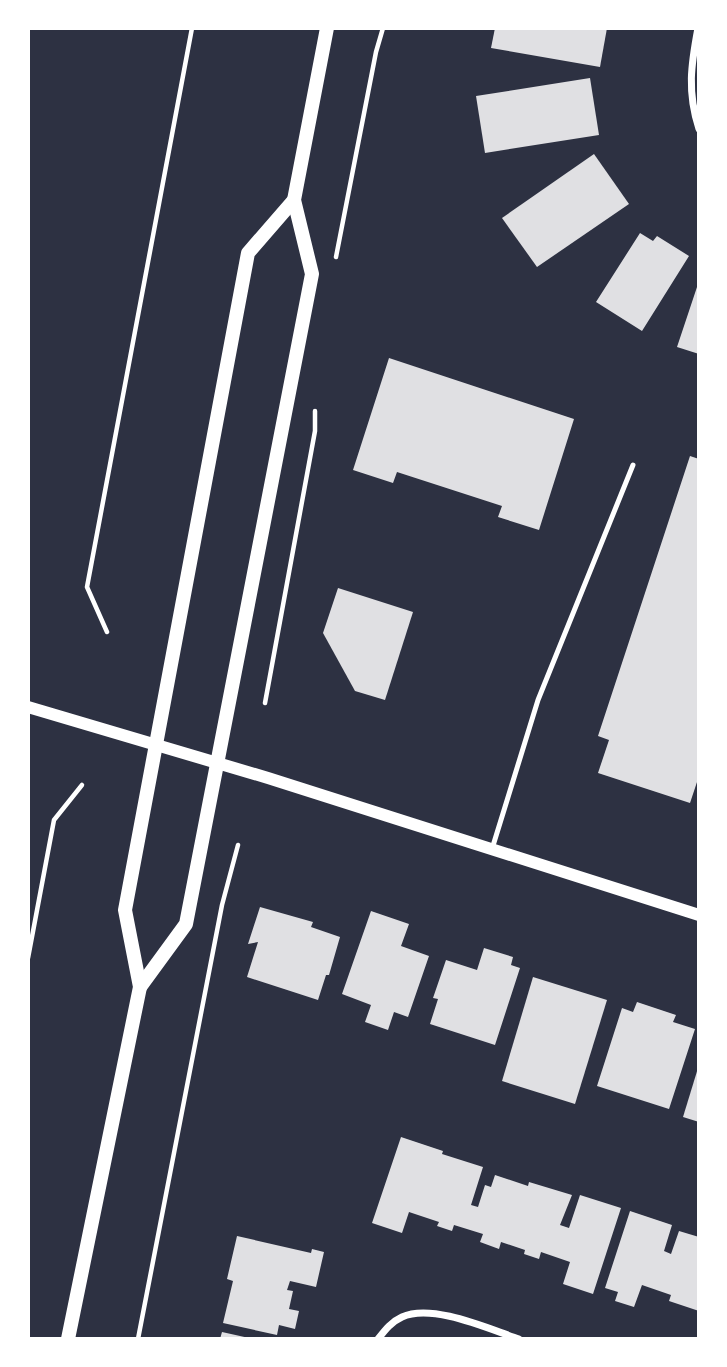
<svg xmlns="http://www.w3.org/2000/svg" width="727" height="1367" viewBox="0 0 727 1367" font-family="Ubuntu,sans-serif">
  <rect width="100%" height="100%" fill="#2d3142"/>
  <!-- building -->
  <g fill="#e0e0e3">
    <path d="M 495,28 L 607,28 L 600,67 L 491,48 Z"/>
    <path d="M 590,78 L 599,135 L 485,153 L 476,96 Z"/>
    <path d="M 594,154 L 629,204 L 537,267 L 502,218 Z"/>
    <path d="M 640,233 L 653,241 L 657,236 L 689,256 L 642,331 L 596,302 Z"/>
    <path d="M 699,281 L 699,354 L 677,347 Z"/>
    <path d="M 389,358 L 574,419 L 539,530 L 498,517 L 502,506 L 397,472 L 393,483 L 353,470 Z"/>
    <path d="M 690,456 L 699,459 L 699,776 L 690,803 L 598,773 L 609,740 L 598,736 Z"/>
    <path d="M 338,588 L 413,612 L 385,700 L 355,691 L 323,633 Z"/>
    <path d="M 260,907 L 313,922 L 311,927 L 340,937 L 329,975 L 326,975 L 318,1000 L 247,977 L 258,942 L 248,944 Z"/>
    <path d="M 371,911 L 409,924 L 401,946 L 429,956 L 408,1017 L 394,1012 L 388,1030 L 365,1022 L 371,1005 L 342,994 Z"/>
    <path d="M 484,948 L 513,957 L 511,965 L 520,968 L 495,1045 L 430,1024 L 438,999 L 433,998 L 446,960 L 477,970 Z"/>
    <path d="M 533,977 L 607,1000 L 575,1104 L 502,1081 Z"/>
    <path d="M 637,1002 L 676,1015 L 673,1022 L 695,1029 L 669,1109 L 597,1086 L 622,1008 L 633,1012 Z"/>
    <path d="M 698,1068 L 699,1068 L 699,1122 L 683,1117 Z"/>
    <path d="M 401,1137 L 443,1151 L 442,1154 L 483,1167 L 471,1205 L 478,1207 L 485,1185 L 491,1187 L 495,1175 L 528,1186 L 529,1182 L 572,1195 L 560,1225 L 569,1228 L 580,1195 L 621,1208 L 593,1294 L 563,1284 L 570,1262 L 541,1252 L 539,1259 L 524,1254 L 525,1250 L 501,1242 L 499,1249 L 480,1242 L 483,1234 L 454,1225 L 452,1231 L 437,1226 L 439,1222 L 409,1212 L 402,1233 L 372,1223 Z"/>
    <path d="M 630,1211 L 672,1225 L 664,1251 L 671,1254 L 679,1231 L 699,1237 L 699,1311 L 669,1301 L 671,1295 L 642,1285 L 634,1307 L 615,1301 L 618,1292 L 605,1288 Z"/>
    <path d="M 237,1236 L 311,1253 L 312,1249 L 324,1252 L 316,1287 L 290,1281 L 287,1290 L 293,1291 L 289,1309 L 299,1311 L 295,1329 L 279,1325 L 277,1335 L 223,1323 L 233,1281 L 227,1279 Z"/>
    <path d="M 222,1332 L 249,1338 L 249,1339 L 220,1339 Z"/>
  </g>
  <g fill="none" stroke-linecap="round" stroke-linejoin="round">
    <!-- path -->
    <g stroke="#fff" stroke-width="4.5">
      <path d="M 336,257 L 376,52 L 383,28"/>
      <path d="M 107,632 L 87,587 L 192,28"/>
      <path d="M 265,703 L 315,431 L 315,411"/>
      <path d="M 28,958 L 54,820 L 82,785"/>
      <path d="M 138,1339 L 222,905 L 238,845"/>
    </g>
    <!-- service -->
    <path stroke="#fff" stroke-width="5" d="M 492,849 L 538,700 L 633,465"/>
    <!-- minor -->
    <g stroke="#fff" stroke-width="7">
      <path d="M 698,28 C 691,65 687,92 699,129"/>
      <path d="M 378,1339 C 385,1330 391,1322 402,1317 C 432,1303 489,1329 519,1339"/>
    </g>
    <!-- tertiary -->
    <path stroke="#fff" stroke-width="12" d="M 28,707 L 268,778 L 699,915"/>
    <!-- secondary -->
    <g stroke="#fff" stroke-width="14">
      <path d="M 140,987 L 186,924 L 312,274 L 294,200 L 327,28"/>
      <path d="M 68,1339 L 140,987 L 125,910 L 248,253 L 294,200"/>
    </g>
  </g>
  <!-- border -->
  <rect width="727" height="1367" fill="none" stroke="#ffffff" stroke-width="60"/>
</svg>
